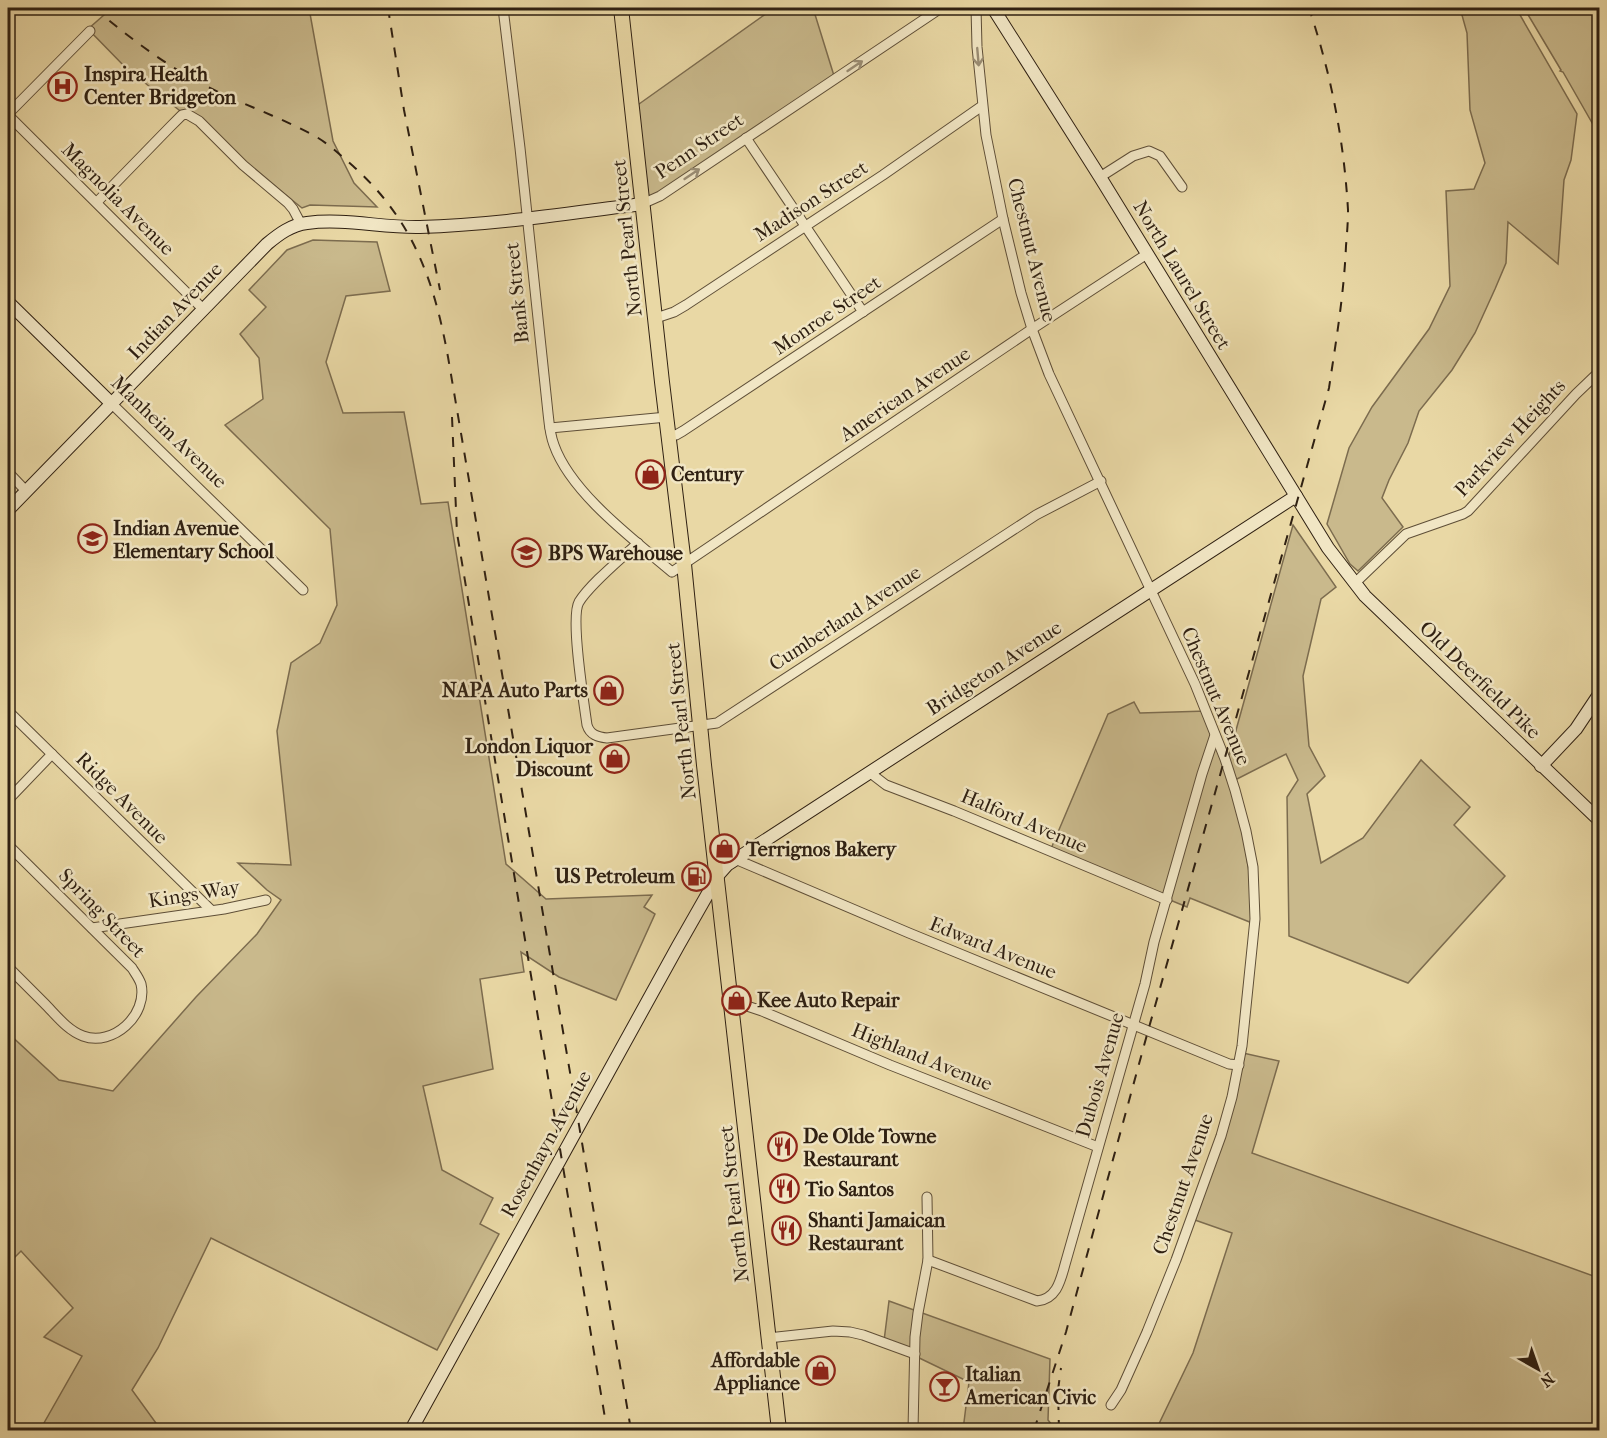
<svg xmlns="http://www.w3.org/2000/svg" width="1607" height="1438" viewBox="0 0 1607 1438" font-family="'IM FELL French Canon',serif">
  <rect width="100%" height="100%" fill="#e9d8a5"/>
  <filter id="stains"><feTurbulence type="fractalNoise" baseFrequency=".00333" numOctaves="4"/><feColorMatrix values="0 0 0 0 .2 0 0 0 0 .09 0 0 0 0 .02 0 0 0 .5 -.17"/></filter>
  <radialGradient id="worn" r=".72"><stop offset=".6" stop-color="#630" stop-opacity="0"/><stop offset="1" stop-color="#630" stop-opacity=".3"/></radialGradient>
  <!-- green -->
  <g fill="#c9b98c" stroke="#7c6c4f" stroke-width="1.5">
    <path d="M 112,8 L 309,8 L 333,141 L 354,183 L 377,207 L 310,205 L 302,208 L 125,67 L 88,29 Z"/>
    <path d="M 774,8 L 813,8 L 835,79 L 642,204 L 632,109 Z"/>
    <path d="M 1460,8 L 1516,8 L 1577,114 L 1571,160 L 1564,180 L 1558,264 L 1508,222 L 1506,263 L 1495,289 L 1475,333 L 1452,370 L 1419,411 L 1408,443 L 1389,480 L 1382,498 L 1403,527 L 1358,571 L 1350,564 L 1327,524 L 1349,448 L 1372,407 L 1429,329 L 1450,286 L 1446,191 L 1474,189 L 1485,163 L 1470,110 L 1467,33 Z"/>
    <path d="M 1524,8 L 1599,8 L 1599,135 L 1563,72 L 1560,71 L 1561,70 Z"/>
    <path d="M 313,240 L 377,242 L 390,291 L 346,296 L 326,362 L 343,413 L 404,412 L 421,504 L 448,502 L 506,864 L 546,899 L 652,895 L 644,907 L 655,914 L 616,1000 L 559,977 L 521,952 L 524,972 L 480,979 L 493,1069 L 423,1086 L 442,1170 L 493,1198 L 480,1224 L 499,1234 L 437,1350 L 211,1238 L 158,1348 L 132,1390 L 161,1430 L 40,1430 L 82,1356 L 44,1337 L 73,1308 L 21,1251 L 8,1264 L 8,1033 L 59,1080 L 113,1091 L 196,997 L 257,934 L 281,900 L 267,890 L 238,863 L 291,865 L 277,731 L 291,663 L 320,643 L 337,605 L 330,529 L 225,425 L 263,399 L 259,358 L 240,334 L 266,307 L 249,290 L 287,250 Z"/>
    <path d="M 1293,525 L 1336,587 L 1321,599 L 1303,676 L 1309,746 L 1325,776 L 1307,794 L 1321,863 L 1363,838 L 1421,760 L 1470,807 L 1454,825 L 1505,876 L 1408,983 L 1289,936 L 1287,797 L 1298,780 L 1286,754 L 1235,780 L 1257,925 L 1190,898 L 1187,907 L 1050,851 L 1108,714 L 1134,702 L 1140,713 L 1207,711 L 1228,759 Z"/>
    <path d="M 1243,1053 L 1279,1061 L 1252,1153 L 1599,1278 L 1599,1430 L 1156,1430 L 1193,1353 L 1232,1233 L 1192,1219 Z"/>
    <path d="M 889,1301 L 1050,1359 L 1048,1420 L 1056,1430 L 963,1430 L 969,1382 L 884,1341 Z"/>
  </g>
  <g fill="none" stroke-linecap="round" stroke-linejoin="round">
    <defs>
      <g id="street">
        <path d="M 503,8 L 520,148 L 548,413 C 549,423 550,435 554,445 C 571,493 633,539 672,572 L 1032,329 L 1147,254"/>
        <path d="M 976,8 L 977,47 L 986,135 L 1003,219 L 1021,293 L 1032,329 L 1049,374 L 1195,684 L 1225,759 L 1235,790 L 1246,831 L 1253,867 L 1255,919 L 1242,1046 L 1232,1097 L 1221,1136 L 1176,1260 L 1147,1332 L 1121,1390 L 1111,1405"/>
        <path d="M 8,114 L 90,31"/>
        <path d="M 8,115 L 204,310"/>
        <path d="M 746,138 L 863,312"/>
        <path d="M 1100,177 L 1133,156 L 1149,151 L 1160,156 L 1182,187"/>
        <path d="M 1600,195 L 1598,200 L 1600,202"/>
        <path d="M 97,202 L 170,127 L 182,115 L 187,114 L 199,121 L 243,165 L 288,203 L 293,209 L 301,224"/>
        <path d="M 642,204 L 660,196 L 941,8"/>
        <path d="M 656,318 L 674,312 L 686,305 L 883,175 L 982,106"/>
        <path d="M 112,404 L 303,590"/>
        <path d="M 550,428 L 667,417"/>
        <path d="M 669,437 L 676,435 L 683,431 L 1003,219"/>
        <path d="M 8,472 L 26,491"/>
        <path d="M 638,543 C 621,559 591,583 579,602 C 570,617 584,703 587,725 C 590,735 598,737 607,738 L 717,723 L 1036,515 L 1101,481"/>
        <path d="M 1355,583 L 1406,534 L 1463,514 L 1468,511 L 1576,394 L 1600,371"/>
        <path d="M 8,711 L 211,910"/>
        <path d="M 869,772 L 886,785 L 954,811 L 1167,900"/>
        <path d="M 8,800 L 52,754"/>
        <path d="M 8,845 L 132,968 C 135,973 139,978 141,984 C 148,1015 113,1047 83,1036 C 67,1030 56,1015 44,1003 C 32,991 20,979 8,967"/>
        <path d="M 735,859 L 909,933 L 1229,1064 L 1239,1065"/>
        <path d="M 92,928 L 224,909 L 266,900"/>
        <path d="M 732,1004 L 747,1006 L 762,1011 L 890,1065 L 1098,1147"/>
        <path d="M 928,1260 L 1037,1301 C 1058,1299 1061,1278 1066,1261 L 1145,984 L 1154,942 L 1202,774 L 1215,735"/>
        <path d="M 768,1338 L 833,1331 L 850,1332 L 863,1335 L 915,1354"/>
        <path d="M 913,1430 L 915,1337 L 918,1313 L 928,1260 L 927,1197"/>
      </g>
      <g id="secondary">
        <path d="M 993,8 L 1100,177 L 1296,496 L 1328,548 L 1365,596 L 1600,821"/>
        <path d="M 8,302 L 112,404"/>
        <path d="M 8,510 L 267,244 C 279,234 291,225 307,223 C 344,218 383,228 420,227 C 495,225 569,213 642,204"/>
        <path d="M 1541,766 L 1576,729 L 1600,693"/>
        <path d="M 411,1430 L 678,946 L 719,874 L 727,865 L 1296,496"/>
      </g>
      <path id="primary" d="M 621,8 L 662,382 L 684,564 L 704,765 L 779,1430"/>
    </defs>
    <!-- street casing -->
    <use href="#street" stroke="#5e4e37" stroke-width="11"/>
    <!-- secondary casing -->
    <use href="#secondary" stroke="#2f2012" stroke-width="14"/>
    <!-- primary casing -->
    <use href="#primary" stroke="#2f2012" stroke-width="16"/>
    <!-- street -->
    <use href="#street" stroke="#f1e6c4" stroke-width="9"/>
    <!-- secondary -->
    <use href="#secondary" stroke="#f1e6c4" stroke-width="12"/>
    <!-- primary -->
    <use href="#primary" stroke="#e9d8a5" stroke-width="14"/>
    <!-- rail -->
    <g stroke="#2f2012" stroke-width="2" stroke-dasharray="10 10" stroke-linecap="butt">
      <path d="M 94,8 C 125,34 157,59 193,79 C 232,101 274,114 313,135 C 328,143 340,155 353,166 C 413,220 434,280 448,357 L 631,1430"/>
      <path d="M 388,8 L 404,110 L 440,290"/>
      <path d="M 452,417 L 457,533 L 607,1430"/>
      <path d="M 1034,1430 L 1066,1332 L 1148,1031 L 1329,388 C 1336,341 1344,294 1346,246 C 1347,234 1348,222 1348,210 C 1344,140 1331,74 1309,8"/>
      <path d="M 1059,1430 L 1058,1390 L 1061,1368"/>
    </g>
  </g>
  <!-- one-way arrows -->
  <defs><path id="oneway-shaft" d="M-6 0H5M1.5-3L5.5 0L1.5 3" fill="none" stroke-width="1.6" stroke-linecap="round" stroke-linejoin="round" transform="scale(1.5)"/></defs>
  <g stroke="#9a8d74">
    <use href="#oneway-shaft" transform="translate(978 57) rotate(85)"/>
    <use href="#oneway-shaft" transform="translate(855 66) rotate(-34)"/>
    <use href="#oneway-shaft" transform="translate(692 174) rotate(-34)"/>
  </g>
  <!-- icons -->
  <defs>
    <symbol id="hospital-ring" viewBox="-11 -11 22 22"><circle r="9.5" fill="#f1e6c4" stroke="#8f2418" stroke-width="1.5"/><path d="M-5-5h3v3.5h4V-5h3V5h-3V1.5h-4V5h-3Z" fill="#8f2418"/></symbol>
    <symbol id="shop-ring" viewBox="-11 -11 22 22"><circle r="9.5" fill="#f1e6c4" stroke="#8f2418" stroke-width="1.5"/><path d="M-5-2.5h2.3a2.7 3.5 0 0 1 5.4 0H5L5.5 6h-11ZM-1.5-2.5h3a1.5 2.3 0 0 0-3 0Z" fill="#8f2418"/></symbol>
    <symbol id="school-ring" viewBox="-11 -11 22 22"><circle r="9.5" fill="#f1e6c4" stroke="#8f2418" stroke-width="1.5"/><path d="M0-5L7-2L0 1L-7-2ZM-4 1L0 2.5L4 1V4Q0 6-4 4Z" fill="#8f2418"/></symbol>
    <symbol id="fuel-ring" viewBox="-11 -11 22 22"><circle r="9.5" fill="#f1e6c4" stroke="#8f2418" stroke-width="1.5"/><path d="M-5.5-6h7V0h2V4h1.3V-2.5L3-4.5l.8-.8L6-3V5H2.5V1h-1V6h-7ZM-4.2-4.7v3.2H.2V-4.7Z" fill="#8f2418"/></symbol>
    <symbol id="restaurant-ring" viewBox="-11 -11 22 22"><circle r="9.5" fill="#f1e6c4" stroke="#8f2418" stroke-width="1.5"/><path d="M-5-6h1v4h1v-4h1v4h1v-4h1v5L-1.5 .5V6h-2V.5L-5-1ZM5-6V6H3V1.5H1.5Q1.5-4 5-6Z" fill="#8f2418"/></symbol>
    <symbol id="bar-ring" viewBox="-11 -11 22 22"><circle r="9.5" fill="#f1e6c4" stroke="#8f2418" stroke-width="1.5"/><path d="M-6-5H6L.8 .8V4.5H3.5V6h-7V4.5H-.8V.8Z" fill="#8f2418"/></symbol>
  </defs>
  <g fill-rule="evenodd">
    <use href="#hospital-ring" x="46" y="70" width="33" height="33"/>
    <use href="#shop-ring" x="634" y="458" width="33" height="33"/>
    <use href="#school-ring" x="76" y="522" width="33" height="33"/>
    <use href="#school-ring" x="510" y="536" width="33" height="33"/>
    <use href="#shop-ring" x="592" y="674" width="33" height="33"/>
    <use href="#shop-ring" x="598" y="742" width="33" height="33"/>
    <use href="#shop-ring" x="708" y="832" width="33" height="33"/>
    <use href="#fuel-ring" x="680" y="860" width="33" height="33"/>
    <use href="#shop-ring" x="720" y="984" width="33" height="33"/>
    <use href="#restaurant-ring" x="766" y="1130" width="33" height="33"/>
    <use href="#restaurant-ring" x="768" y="1172" width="33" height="33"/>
    <use href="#restaurant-ring" x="770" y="1214" width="33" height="33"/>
    <use href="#shop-ring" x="804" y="1354" width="33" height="33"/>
    <use href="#bar-ring" x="928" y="1370" width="33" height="33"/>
  </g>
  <g text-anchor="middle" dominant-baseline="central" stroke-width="5" stroke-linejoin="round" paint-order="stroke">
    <!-- poi labels -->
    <g font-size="20" font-weight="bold" fill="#2f2012" stroke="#f1e6c4" text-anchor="start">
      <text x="84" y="74">Inspira Health<tspan x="84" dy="23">Center Bridgeton</tspan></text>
      <text x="671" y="474">Century</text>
      <text x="113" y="528">Indian Avenue<tspan x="113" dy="23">Elementary School</tspan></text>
      <text x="548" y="553">BPS Warehouse</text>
      <text x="588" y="690" text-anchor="end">NAPA Auto Parts</text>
      <text x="593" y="746" text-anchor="end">London Liquor<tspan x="593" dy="23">Discount</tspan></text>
      <text x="746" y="849">Terrignos Bakery</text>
      <text x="675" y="876" text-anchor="end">US Petroleum</text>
      <text x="757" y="1000">Kee Auto Repair</text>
      <text x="803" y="1136">De Olde Towne<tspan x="803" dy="23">Restaurant</tspan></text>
      <text x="805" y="1189">Tio Santos</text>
      <text x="808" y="1220">Shanti Jamaican<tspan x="808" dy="23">Restaurant</tspan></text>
      <text x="800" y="1360" text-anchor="end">Affordable<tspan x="800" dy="23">Appliance</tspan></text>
      <text x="965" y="1374">Italian<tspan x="965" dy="23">American Civic</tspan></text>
    </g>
    <!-- street labels -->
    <g font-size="20" fill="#2f2012" stroke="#f1e6c4">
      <text transform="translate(699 146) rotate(-34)">Penn Street</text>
      <text transform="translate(118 199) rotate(45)">Magnolia Avenue</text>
      <text transform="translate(811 201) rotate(-33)">Madison Street</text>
      <text transform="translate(627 238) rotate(-96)">North Pearl Street</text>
      <text transform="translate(1032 250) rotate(76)">Chestnut Avenue</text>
      <text transform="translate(1182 275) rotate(59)">North Laurel Street</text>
      <text transform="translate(517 293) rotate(-96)">Bank Street</text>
      <text transform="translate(175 311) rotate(-46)">Indian Avenue</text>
      <text transform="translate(827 315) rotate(-34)">Monroe Street</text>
      <text transform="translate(905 394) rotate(-34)">American Avenue</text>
      <text transform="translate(169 432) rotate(44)">Manheim Avenue</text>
      <text transform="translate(1510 438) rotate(-47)">Parkview Heights</text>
      <text transform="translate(845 618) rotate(-33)">Cumberland Avenue</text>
      <text transform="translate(994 668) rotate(-33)">Bridgeton Avenue</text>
      <text transform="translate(1480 680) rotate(44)">Old Deerfield Pike</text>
      <text transform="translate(1216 696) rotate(67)">Chestnut Avenue</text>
      <text transform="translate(681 721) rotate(-96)">North Pearl Street</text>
      <text transform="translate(122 798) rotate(45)">Ridge Avenue</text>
      <text transform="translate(1024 821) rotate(23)">Halford Avenue</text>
      <text transform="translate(194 894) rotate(-9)">Kings Way</text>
      <text transform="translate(102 913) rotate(46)">Spring Street</text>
      <text transform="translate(993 948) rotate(22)">Edward Avenue</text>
      <text transform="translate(922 1057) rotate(22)">Highland Avenue</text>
      <text transform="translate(1100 1075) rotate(-74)">Dubois Avenue</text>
      <text transform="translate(546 1144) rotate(-61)">Rosenhayn Avenue</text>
      <text transform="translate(1183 1184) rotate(-71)">Chestnut Avenue</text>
      <text transform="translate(734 1204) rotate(-96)">North Pearl Street</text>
    </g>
  </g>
  <!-- margin -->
  <rect width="1607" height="1438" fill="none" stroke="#e9d8a5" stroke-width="30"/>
  <rect x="9" y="9" width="1589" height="1420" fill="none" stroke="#2f2012" stroke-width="3"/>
  <rect x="15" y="15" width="1577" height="1408" fill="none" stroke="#2f2012" stroke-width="1.5"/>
  <!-- north arrow -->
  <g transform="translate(1538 1369) rotate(140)" stroke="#f1e6c4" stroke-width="4.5" paint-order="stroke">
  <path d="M0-4.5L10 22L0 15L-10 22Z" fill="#2f2012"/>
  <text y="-9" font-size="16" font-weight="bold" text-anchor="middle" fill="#2f2012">N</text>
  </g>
  <rect width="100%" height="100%" filter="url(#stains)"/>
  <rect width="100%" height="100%" fill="url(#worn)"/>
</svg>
